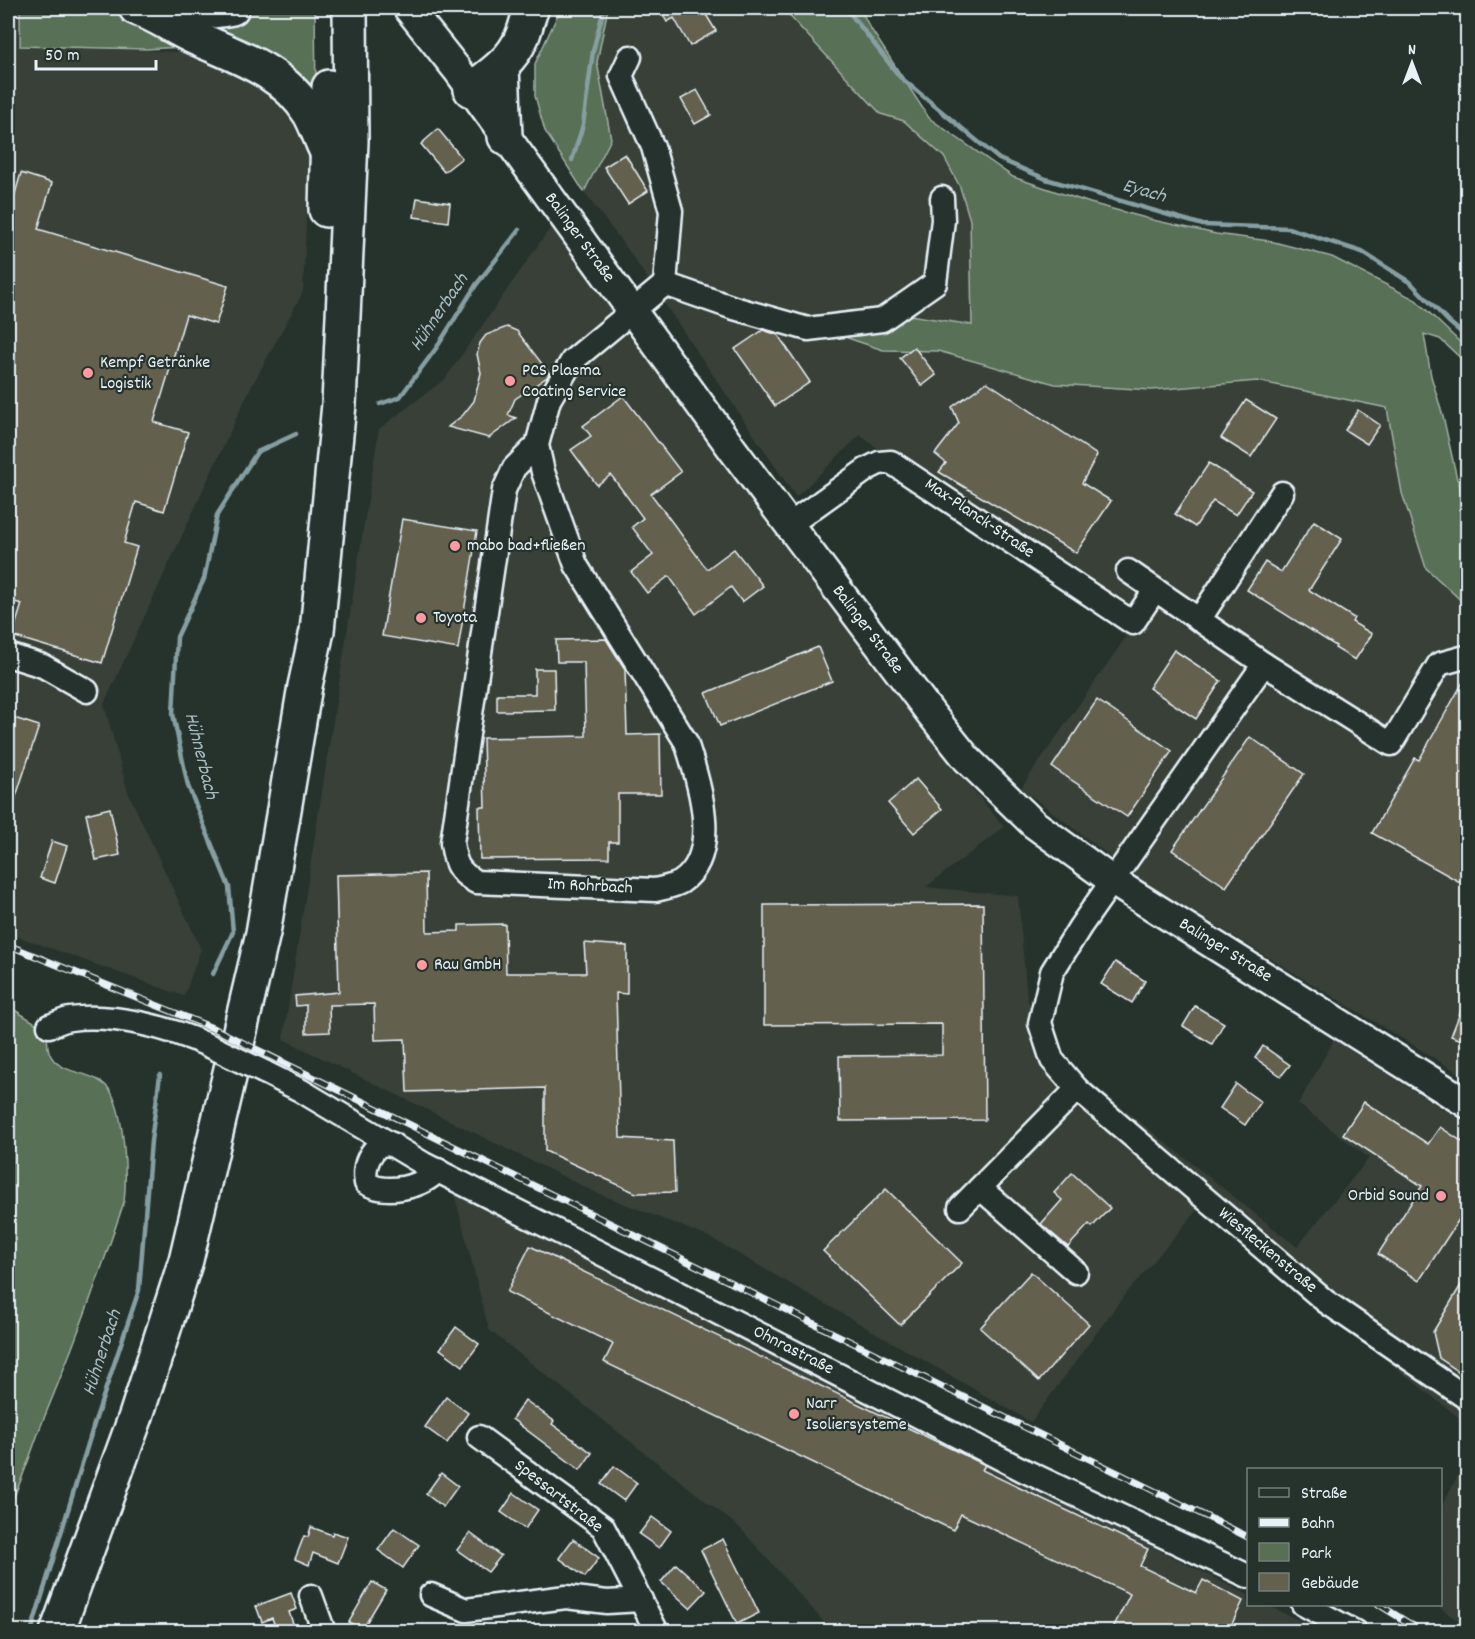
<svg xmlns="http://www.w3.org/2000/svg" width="1475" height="1639" viewBox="0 0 1475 1639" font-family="Dekko,sans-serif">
  <rect width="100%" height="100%" fill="#26332d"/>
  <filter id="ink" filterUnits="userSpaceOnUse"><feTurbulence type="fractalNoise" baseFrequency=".0167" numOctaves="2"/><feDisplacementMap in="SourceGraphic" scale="12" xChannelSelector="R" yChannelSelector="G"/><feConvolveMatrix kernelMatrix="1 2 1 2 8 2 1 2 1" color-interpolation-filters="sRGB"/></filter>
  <g filter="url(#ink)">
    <!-- built -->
    <g fill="#384037">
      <path d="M 8,8 L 18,8 L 18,46 L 212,53 L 255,69 L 305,124 L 309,155 L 303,292 L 248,393 L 104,704 L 128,792 L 201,949 L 184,996 L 8,933 Z"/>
      <path d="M 606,8 L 783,8 L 945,155 L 959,184 L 970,220 L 973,325 L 885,311 L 883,350 L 938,351 L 981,362 L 1152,390 L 1257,381 L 1388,408 L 1402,493 L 1426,568 L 1467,606 L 1467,1078 L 1141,880 L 1021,788 L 1126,637 L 860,435 L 796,497 L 628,250 L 584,192 L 611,139 L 597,62 Z"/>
      <path d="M 555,221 L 903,705 L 1004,827 L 926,887 L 1018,896 L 1027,999 L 1062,1060 L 1297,1247 L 1369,1158 L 1298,1104 L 1334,1040 L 1467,1124 L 1467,1424 L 1197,1210 L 1120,1301 L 1031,1422 L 709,1237 L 597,1193 L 283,1039 L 379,429 L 445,379 Z"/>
      <path d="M 448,1169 L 998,1469 L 1248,1595 L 1248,1604 L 1267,1605 L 1321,1631 L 832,1631 L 740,1528 L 489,1330 Z"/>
      <path d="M 1467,1459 L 1467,1627 L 1436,1605 L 1440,1604 L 1441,1507 Z"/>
    </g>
    <!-- green -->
    <g fill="#586f54" stroke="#a0b0a6" stroke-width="1.5">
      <path d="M 20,8 L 315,8 L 316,99 L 240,44 L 146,49 L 20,46 Z"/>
      <path d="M 561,8 L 608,8 L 597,62 L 611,139 L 584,192 L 545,131 L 535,96 L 535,64 Z"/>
      <path d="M 783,9 L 860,8 L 869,26 L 929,118 L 1013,177 L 1090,203 L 1157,221 L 1216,234 L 1270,241 L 1332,257 L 1416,300 L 1467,349 L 1467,364 L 1440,339 L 1424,334 L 1431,376 L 1443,416 L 1457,479 L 1467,503 L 1467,606 L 1426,568 L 1402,493 L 1387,408 L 1257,381 L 1152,390 L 1055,384 L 938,351 L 883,350 L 839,335 L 885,311 L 972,325 L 970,220 L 960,187 L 944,157 L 904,121 L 881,114 Z"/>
      <path d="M 8,1006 L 37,1024 L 49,1026 C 37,1084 93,1062 111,1092 C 125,1118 127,1174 124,1202 C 99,1277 72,1351 42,1423 C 31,1452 22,1482 8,1509 Z"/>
    </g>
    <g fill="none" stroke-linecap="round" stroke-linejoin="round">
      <!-- stream -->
      <g stroke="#869fa3" stroke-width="4.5">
        <path d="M 846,8 L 900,77 L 999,159 L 1046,179 L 1203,225 L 1288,228 L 1362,252 L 1411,283 L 1449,322 L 1468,338"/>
        <path d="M 572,160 L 583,125 L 593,51 L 604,8"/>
        <path d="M 380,404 L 400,397 L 437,347 L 476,285 L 519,230"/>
        <path d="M 213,974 L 233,932 L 229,887 L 188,786 L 173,714 L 177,637 L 204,579 L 217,515 L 257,452 L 296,434"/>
        <path d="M 31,1632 L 95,1421 L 139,1290 L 151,1141 L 160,1075"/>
      </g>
    </g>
    <!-- building -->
    <g fill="#63604d" stroke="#e8f1f8" stroke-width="1.5">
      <path d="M 659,8 L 702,8 L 716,31 L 690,46 L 674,18 L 667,22 Z"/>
      <path d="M 697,90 L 711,115 L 695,124 L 681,99 Z"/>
      <path d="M 438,129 L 462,158 L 444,172 L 421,144 Z"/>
      <path d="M 625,154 L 648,191 L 628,204 L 604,167 Z"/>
      <path d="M 21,173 L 52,183 L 38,229 L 228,286 L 216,324 L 186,315 L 154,422 L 188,432 L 164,511 L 136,502 L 124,543 L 137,547 L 102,663 L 12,636 L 22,604 L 8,600 L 8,218 Z"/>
      <path d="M 417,198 L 450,203 L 448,222 L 414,217 Z"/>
      <path d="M 507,327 L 517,331 L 549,373 L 547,377 L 515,399 L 508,415 L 516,418 L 489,438 L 448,427 L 463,415 L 474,401 L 481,373 L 477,354 L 480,343 L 486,335 Z"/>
      <path d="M 763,330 L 778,335 L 810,382 L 775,406 L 735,349 Z"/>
      <path d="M 914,347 L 936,375 L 922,386 L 900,358 Z"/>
      <path d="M 987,382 L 1097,455 L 1082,483 L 1111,501 L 1076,553 L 939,472 L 946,463 L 935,454 L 959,423 L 952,407 Z"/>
      <path d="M 623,396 L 681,472 L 651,494 L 707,569 L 734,549 L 763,586 L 742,602 L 731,587 L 696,614 L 669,576 L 647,593 L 631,572 L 653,555 L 632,527 L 643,518 L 611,475 L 597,485 L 571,450 L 591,436 L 583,426 Z"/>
      <path d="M 1246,400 L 1276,419 L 1251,457 L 1221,438 Z"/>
      <path d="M 1358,410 L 1380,425 L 1367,444 L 1345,430 Z"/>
      <path d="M 1209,463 L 1252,491 L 1236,515 L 1213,501 L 1195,527 L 1175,514 Z"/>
      <path d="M 402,519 L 477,531 L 458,649 L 382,636 Z"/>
      <path d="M 1314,521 L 1342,539 L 1309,590 L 1354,618 L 1352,622 L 1372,634 L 1355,660 L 1335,648 L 1336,646 L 1247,590 L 1265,562 L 1281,572 Z"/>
      <path d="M 606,639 L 625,669 L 627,735 L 660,734 L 661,794 L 618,794 L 618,842 L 609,842 L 609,858 L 480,859 L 479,807 L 485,807 L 483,738 L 586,736 L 584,662 L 557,662 L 556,640 Z"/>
      <path d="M 818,647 L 832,681 L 720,726 L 706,693 Z"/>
      <path d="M 1174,650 L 1221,681 L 1196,719 L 1149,688 Z"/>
      <path d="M 535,669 L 554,669 L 555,710 L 497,711 L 497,694 L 535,694 Z"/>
      <path d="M 1467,675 L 1467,886 L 1372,833 L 1415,758 L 1419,760 Z"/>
      <path d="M 1097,700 L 1172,751 L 1127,817 L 1052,767 Z"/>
      <path d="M 8,716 L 39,726 L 10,815 L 8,815 Z"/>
      <path d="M 1250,737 L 1304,774 L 1226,887 L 1172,850 Z"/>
      <path d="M 916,779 L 942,809 L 914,833 L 888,803 Z"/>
      <path d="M 110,808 L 120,855 L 96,860 L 86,814 Z"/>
      <path d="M 52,841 L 67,846 L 55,883 L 40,878 Z"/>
      <path d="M 426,873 L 427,932 L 459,931 L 459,925 L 505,924 L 506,973 L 586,973 L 584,943 L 627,946 L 627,994 L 616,993 L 620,1138 L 673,1141 L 675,1192 L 636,1193 L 545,1151 L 545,1088 L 407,1092 L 405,1039 L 375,1040 L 374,1004 L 329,1005 L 330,1032 L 306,1033 L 306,1005 L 296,1006 L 295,996 L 339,992 L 336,875 Z"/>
      <path d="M 983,904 L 985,1120 L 840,1121 L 839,1056 L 942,1055 L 942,1024 L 764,1025 L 764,905 Z"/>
      <path d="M 1115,962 L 1145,981 L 1132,1003 L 1101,984 Z"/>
      <path d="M 1467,995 L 1467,1042 L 1451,1036 Z"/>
      <path d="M 1195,1006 L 1224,1023 L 1212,1044 L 1183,1026 Z"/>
      <path d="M 1263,1046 L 1290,1065 L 1281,1076 L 1255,1058 Z"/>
      <path d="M 1236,1084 L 1261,1102 L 1245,1125 L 1220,1108 Z"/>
      <path d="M 1364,1102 L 1428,1144 L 1440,1127 L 1467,1145 L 1467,1207 L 1419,1281 L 1378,1254 L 1422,1186 L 1343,1134 Z"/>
      <path d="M 1072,1173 L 1110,1208 L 1092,1227 L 1089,1224 L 1068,1247 L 1041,1224 L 1062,1200 L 1054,1193 Z"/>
      <path d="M 886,1189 L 962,1263 L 900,1325 L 823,1251 Z"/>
      <path d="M 530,1246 L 981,1463 L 985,1465 L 982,1470 L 1148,1549 L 1140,1566 L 1196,1593 L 1203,1580 L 1243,1601 L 1228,1632 L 1111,1632 L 1130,1594 L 961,1514 L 953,1530 L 604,1362 L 613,1344 L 507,1292 Z"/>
      <path d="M 1031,1272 L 1089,1324 L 1039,1381 L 980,1328 Z"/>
      <path d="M 1467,1275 L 1467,1377 L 1439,1358 L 1433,1332 Z"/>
      <path d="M 456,1327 L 479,1344 L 463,1366 L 440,1349 Z"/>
      <path d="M 446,1397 L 468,1413 L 447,1443 L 425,1427 Z"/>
      <path d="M 525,1400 L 554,1421 L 552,1424 L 592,1453 L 580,1470 L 512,1419 Z"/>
      <path d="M 614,1466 L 637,1483 L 624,1501 L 601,1484 Z"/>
      <path d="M 441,1473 L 458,1486 L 443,1507 L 426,1494 Z"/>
      <path d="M 514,1493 L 538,1510 L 525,1529 L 501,1512 Z"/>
      <path d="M 652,1517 L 671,1531 L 659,1548 L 639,1534 Z"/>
      <path d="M 311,1527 L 332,1535 L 333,1532 L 348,1537 L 338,1563 L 313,1553 L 309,1565 L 295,1559 L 304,1536 L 308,1537 Z"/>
      <path d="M 394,1528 L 419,1545 L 403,1568 L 378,1550 Z"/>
      <path d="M 470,1533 L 501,1556 L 488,1572 L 457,1550 Z"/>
      <path d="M 573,1539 L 599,1558 L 585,1577 L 559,1558 Z"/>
      <path d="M 723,1539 L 759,1613 L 737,1624 L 701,1550 Z"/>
      <path d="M 676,1564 L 706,1591 L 690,1608 L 661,1582 Z"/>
      <path d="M 372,1582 L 386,1590 L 362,1630 L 349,1622 Z"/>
      <path d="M 291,1593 L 297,1609 L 289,1612 L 296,1632 L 277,1632 L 272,1618 L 262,1622 L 256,1606 Z"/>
    </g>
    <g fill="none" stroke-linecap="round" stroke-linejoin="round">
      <defs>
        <g id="minor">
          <path d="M 665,284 L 734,308 L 808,329 L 882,320 L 935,283 L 943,220 L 942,198"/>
          <path d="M 537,445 L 514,468 L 504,490 L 452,843 C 455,863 457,871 476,882 L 655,890 C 663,888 675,886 681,882 C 723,854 698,779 686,742 L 576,565 L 543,472 L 537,445 L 549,400 L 572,361 L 665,284 L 671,211 L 653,147 L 621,76 L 630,57"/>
          <path d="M 789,525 L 867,469 L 879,463 L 891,462 L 1133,623 L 1155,590"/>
          <path d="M 1128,571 L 1264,664 L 1080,927 L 1052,972 L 1040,1023 L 1052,1060 L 1077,1089 L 1325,1301 L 1468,1399"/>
          <path d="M 1199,620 L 1282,493"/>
          <path d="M 8,655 L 43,666 L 87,691"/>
          <path d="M 1264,664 L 1391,744 L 1439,664 L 1465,657 L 1468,658"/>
          <path d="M 49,1026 C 56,1024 63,1020 70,1019 C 114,1013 171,1028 210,1046"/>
          <path d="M 264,1072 L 300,1090 L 424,1164 L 691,1299 L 1023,1470 L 1248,1576"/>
          <path d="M 392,1144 L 379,1145 C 368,1155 363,1167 366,1183 C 386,1195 422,1188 438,1170"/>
          <path d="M 980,1188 L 1076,1272"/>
          <path d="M 960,1208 L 1077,1089"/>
          <path d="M 479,1437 L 603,1527 L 657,1632"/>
          <path d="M 431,1595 L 466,1610 L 566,1597 L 607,1602 L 641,1600"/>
          <path d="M 311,1596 L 324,1632"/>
          <path d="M 1303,1604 L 1355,1632"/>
        </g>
        <path id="major" d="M 408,8 L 459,72 L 733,450 L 931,714 L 967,759 L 1034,824 L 1114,882 L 1468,1104"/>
        <g id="highway">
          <path d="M 136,8 C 158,16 177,30 198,39 C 241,58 284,72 310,114 C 316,125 320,137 325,148"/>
          <path d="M 153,13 C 180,13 206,13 232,8"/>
          <path d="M 502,66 L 505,137"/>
          <path d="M 471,90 C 490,75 511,62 521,39 C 526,29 527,18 532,8"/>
          <path d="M 326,210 L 329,87"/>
          <path d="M 57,1632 L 136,1416 L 186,1260 L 263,933 L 305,686 L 317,631 L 339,404 L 351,141 L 350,8"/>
        </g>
      </defs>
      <!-- minor casing -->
      <use href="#minor" stroke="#e8f1f8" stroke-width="27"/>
      <!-- major casing -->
      <use href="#major" stroke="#e8f1f8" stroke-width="33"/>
      <!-- highway casing -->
      <use href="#highway" stroke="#e8f1f8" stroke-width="38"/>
      <!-- minor -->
      <use href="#minor" stroke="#26332d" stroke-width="22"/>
      <!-- major -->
      <use href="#major" stroke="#26332d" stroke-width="28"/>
      <!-- highway -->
      <use href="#highway" stroke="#26332d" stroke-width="33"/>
      <defs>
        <g id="rail">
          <path d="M 8,945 L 215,1029 L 1248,1537"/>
          <path d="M 1378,1604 L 1423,1632"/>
        </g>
      </defs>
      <!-- rail casing -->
      <use href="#rail" stroke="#e8f1f8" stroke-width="7"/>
      <!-- rail -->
      <use href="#rail" stroke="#26332d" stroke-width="4.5" stroke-dasharray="14" stroke-linecap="butt"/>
      <defs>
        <path id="minor-bridge" d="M 210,1046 L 264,1072"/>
      </defs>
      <!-- minor-bridge casing -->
      <use href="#minor-bridge" stroke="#e8f1f8" stroke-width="27" stroke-linecap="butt"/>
      <!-- minor-bridge -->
      <use href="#minor-bridge" stroke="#26332d" stroke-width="22"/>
    </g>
  </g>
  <!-- markers -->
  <g fill="#ff9aa2" stroke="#26332d" stroke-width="2">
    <circle cx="88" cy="373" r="6"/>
    <circle cx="510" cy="381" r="6"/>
    <circle cx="455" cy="546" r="6"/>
    <circle cx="421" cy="618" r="6"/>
    <circle cx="422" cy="965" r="6"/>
    <circle cx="1441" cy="1196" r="6"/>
    <circle cx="794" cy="1414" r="6"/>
  </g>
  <g text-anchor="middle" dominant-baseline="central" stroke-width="4.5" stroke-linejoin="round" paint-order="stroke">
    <!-- street labels -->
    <g font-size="18" fill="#e8f1f8" stroke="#26332d">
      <text transform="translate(579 238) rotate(54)">Balinger Straße</text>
      <text transform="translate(979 519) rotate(34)">Max-Planck-Straße</text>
      <text transform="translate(867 630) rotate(53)">Balinger Straße</text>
      <text transform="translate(590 887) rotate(3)">Im Rohrbach</text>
      <text transform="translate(1225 951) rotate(32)">Balinger Straße</text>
      <text transform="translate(1267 1251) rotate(40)">Wiesfleckenstraße</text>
      <text transform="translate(793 1351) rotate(27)">Ohnrastraße</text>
      <text transform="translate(558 1497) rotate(38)">Spessartstraße</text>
    </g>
    <!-- poi labels -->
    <g font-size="18" fill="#e8f1f8" stroke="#26332d" text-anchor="start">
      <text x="100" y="363">Kempf Getränke<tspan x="100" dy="21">Logistik</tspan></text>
      <text x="522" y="371">PCS Plasma<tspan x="522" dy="21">Coating Service</tspan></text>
      <text x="467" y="546">mabo bad+fließen</text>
      <text x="433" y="618">Toyota</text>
      <text x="434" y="965">Rau GmbH</text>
      <text x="1429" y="1196" text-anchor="end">Orbid Sound</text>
      <text x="806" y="1404">Narr<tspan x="806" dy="21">Isoliersysteme</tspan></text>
    </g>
    <!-- water labels -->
    <g font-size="20" font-style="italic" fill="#a6babf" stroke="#26332d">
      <text transform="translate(1144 192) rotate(16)">Eyach</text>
      <text transform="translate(440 313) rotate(-56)">Hühnerbach</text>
      <text transform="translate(200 756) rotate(76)">Hühnerbach</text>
      <text transform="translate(103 1353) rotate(-72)">Hühnerbach</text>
    </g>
  </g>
  <!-- margin -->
  <rect width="1475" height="1639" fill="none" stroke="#26332d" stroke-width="30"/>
  <rect x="15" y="15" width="1445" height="1609" fill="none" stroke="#e8f1f8" stroke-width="2" filter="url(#ink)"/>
  <!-- legend -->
  <rect x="1247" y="1468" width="195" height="138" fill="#26332d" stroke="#747f7e" stroke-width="1.5"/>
  <rect x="1259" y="1488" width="30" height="9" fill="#26332d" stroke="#747f7e" stroke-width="1.5"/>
  <text x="1301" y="1498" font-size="18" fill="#e8f1f8">Straße</text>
  <rect x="1259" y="1518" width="30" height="9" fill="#e8f1f8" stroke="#747f7e" stroke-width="1.5"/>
  <text x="1301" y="1528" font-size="18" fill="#e8f1f8">Bahn</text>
  <rect x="1259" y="1543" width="30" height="18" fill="#586f54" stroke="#747f7e" stroke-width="1.5"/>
  <text x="1301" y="1558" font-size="18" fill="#e8f1f8">Park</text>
  <rect x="1259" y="1573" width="30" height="18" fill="#63604d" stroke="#747f7e" stroke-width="1.5"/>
  <text x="1301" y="1588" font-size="18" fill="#e8f1f8">Gebäude</text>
  <!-- north arrow -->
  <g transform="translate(1412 63)" stroke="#26332d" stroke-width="4.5" paint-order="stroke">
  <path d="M0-4.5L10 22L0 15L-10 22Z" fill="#e8f1f8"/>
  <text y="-9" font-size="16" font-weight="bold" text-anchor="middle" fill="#e8f1f8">N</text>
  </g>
  <!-- scale -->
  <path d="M36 60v9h120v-9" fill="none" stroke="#e8f1f8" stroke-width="3"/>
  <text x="45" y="60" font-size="18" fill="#e8f1f8" stroke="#26332d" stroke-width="4.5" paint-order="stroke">50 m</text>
</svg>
